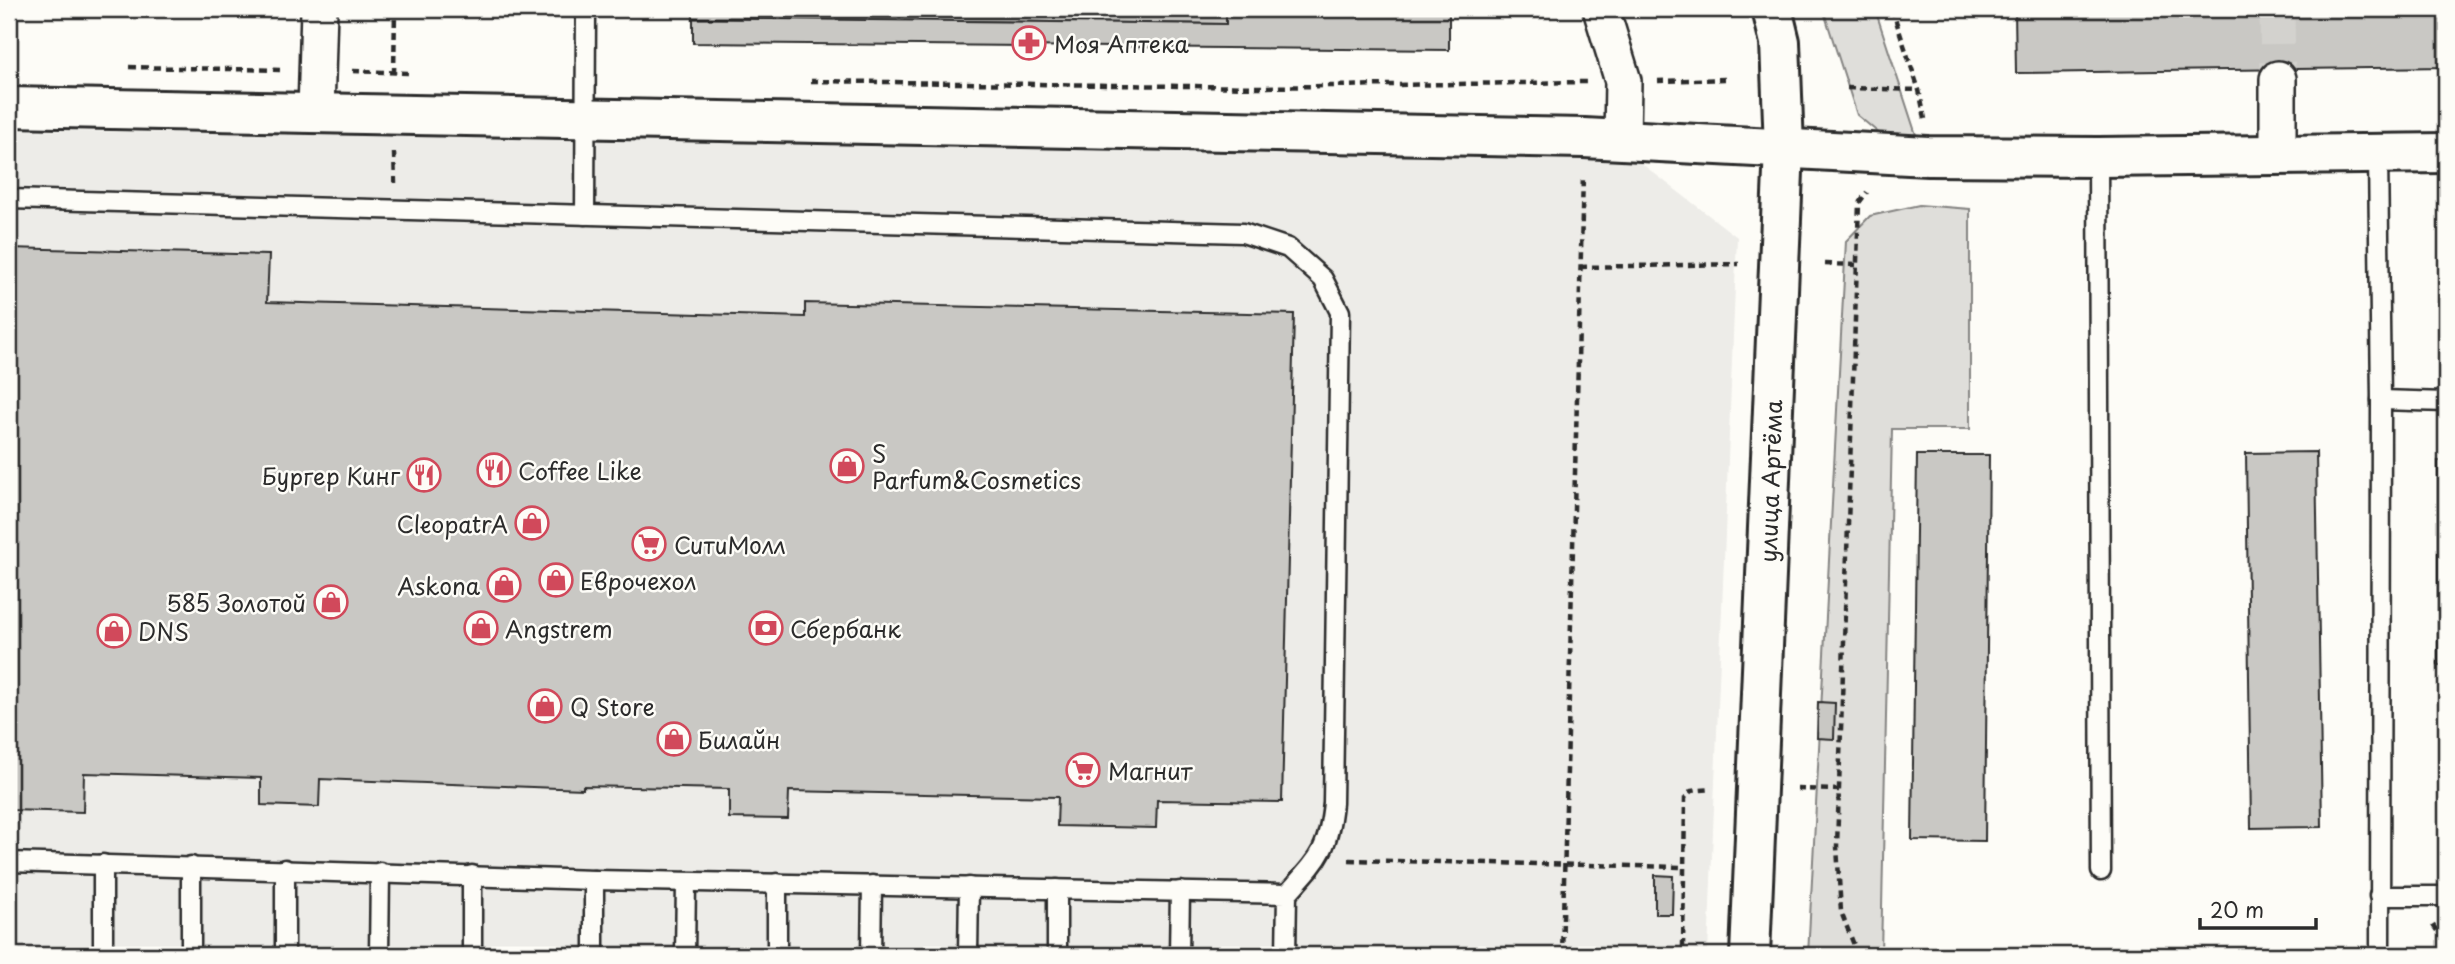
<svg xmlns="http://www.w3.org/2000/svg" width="2455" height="964" viewBox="0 0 2455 964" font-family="'Playpen Sans',sans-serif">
  <rect width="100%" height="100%" fill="#fdfcf7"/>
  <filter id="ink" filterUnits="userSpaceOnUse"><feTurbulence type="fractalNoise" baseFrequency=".0143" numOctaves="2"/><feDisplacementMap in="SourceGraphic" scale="14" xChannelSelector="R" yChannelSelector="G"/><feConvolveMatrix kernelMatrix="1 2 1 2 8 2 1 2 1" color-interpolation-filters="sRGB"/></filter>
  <g filter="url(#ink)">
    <!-- built -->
    <path fill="#edece8" d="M 9,130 L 1633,157 L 1737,237 L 1708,955 L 9,955 Z"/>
    <!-- green -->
    <g fill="#dfdeda" stroke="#858482" stroke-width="2">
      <path d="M 1823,9 L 1875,9 L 1918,141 L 1886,139 L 1857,115 Z"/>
      <path d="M 1919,205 L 1970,209 L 1970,429 L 1892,429 L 1881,955 L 1808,955 L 1846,241 L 1870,216 Z"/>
    </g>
    <!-- building -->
    <g fill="#c9c8c4" stroke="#2b2b2b" stroke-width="2">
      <path d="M 693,9 L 1226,9 L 1226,24 L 693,18 Z"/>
      <path d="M 1226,9 L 1449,9 L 1449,50 L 693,43 L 693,18 L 1226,24 Z"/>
      <path d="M 2015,9 L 2446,9 L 2446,67 L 2016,73 Z"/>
      <path d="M 9,248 L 269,255 L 267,302 L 805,317 L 805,303 L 1294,314 L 1282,802 L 1157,800 L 1156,828 L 1057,826 L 1058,797 L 789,791 L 788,819 L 729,818 L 729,789 L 583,786 L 583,789 L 320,779 L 319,807 L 261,805 L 261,778 L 84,773 L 83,812 L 9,810 Z"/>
      <path d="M 2316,452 L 2322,827 L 2251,828 L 2246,453 Z"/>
      <path d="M 1917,455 L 1989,455 L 1985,841 L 1912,840 Z"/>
      <rect x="2438" y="461" width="8" height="204"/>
      <path d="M 1818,702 L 1835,703 L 1834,739 L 1817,738 Z"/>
      <path d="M 1655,875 L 1673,876 L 1672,914 L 1655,914 Z"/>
    </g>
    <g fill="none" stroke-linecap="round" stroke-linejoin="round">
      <!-- street-tunnel -->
      <path stroke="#d3d2ce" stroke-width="35" stroke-dasharray="35 18" stroke-linecap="butt" d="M 2277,9 L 2278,79"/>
      <defs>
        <g id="lane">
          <path d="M 2378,155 L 2381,400 L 2380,955"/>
          <path d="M 2098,157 L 2101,871"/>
          <path d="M 9,199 L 1243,233 L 1288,248 L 1323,279 L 1340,312 L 1333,803 C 1328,852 1319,858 1287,894"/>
          <path d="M 585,215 L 586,9"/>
          <path d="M 2381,400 L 2446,402"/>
          <path d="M 9,862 L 594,880 L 1287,894 L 1286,955"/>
          <path d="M 103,864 L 103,955"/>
          <path d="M 285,869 L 285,955"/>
          <path d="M 472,875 L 472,955"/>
          <path d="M 594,880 L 594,955"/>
          <path d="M 2379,896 L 2446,896"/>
          <path d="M 191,955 L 191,866"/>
          <path d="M 379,955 L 380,872"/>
          <path d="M 685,955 L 686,882"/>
          <path d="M 777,955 L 777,883"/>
          <path d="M 871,955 L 872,885"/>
          <path d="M 968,955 L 969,887"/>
          <path d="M 1057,955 L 1057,889"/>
          <path d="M 1179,955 L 1180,891"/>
        </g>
        <g id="street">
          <path d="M 1601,9 L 1623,81 L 1622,139"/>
          <path d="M 316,112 L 319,9"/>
          <path d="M 2278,155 L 2278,79"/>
        </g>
        <g id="secondary">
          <path d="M 9,107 L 1584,138 L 1928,156 L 2098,157 L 2446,153"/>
          <path d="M 1750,955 L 1784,148 L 1780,42 L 1772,9"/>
        </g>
      </defs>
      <!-- lane casing -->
      <use href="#lane" stroke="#2b2b2b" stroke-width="23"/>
      <!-- street casing -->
      <use href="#street" stroke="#2b2b2b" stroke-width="40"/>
      <!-- secondary casing -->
      <use href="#secondary" stroke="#2b2b2b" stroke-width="44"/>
      <!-- path -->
      <g stroke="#2b2b2b" stroke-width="4.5" stroke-dasharray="7 5" stroke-linecap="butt">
        <path d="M 1892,9 L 1919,90 L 1925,119"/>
        <path d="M 129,67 L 281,70"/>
        <path d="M 353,71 L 410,73"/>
        <path d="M 394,74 L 395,9"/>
        <path d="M 811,81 L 1262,87 L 1586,82"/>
        <path d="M 1658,81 L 1728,79"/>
        <path d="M 1847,88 L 1919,90"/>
        <path d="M 394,153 L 395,183"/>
        <path d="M 1825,264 L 1857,265"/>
        <path d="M 1580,267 L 1739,264"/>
        <path d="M 1797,789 L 1839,790"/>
        <path d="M 1349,860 L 1684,867"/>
        <path d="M 2433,925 L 2446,944"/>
        <path d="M 1683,947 L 1685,798 L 1691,791 L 1712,789"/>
        <path d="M 1562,955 L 1583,176"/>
        <path d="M 1858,955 L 1841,912 L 1837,846 L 1859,203 L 1867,192"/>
      </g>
      <!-- lane -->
      <use href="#lane" stroke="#fdfcf7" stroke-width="18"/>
      <!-- street -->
      <use href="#street" stroke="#fdfcf7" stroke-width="35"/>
      <!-- secondary -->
      <use href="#secondary" stroke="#fdfcf7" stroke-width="38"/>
    </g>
  </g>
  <!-- icons -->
  <defs>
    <symbol id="pharmacy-ring" viewBox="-11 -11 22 22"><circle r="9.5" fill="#fdfcf7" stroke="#d1495b" stroke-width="1.5"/><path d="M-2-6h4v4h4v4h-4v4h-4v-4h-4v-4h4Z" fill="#d1495b"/></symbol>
    <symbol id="shop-ring" viewBox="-11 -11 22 22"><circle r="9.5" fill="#fdfcf7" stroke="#d1495b" stroke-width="1.5"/><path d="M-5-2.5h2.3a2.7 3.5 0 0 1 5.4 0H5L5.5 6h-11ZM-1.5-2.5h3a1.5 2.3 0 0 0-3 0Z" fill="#d1495b"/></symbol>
    <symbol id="restaurant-ring" viewBox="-11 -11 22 22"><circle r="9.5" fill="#fdfcf7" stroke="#d1495b" stroke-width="1.5"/><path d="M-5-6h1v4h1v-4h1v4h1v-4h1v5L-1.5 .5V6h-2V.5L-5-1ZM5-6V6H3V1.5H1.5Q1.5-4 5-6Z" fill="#d1495b"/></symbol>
    <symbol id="supermarket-ring" viewBox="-11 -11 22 22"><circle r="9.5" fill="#fdfcf7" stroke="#d1495b" stroke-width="1.5"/><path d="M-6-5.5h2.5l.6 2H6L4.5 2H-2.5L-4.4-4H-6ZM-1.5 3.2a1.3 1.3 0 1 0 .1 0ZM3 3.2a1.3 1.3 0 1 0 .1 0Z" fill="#d1495b"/></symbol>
    <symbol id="bank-ring" viewBox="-11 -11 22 22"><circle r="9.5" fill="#fdfcf7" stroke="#d1495b" stroke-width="1.5"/><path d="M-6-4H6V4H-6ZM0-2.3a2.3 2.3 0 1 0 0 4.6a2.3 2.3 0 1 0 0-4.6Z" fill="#d1495b"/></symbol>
  </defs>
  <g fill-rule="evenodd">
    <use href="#pharmacy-ring" x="1010" y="24" width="38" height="38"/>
    <use href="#shop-ring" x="828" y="447" width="38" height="38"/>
    <use href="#restaurant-ring" x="475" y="451" width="38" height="38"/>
    <use href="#restaurant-ring" x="405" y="456" width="38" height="38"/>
    <use href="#shop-ring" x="513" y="504" width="38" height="38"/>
    <use href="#supermarket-ring" x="630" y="525" width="38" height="38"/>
    <use href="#shop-ring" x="537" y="561" width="38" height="38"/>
    <use href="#shop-ring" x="485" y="566" width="38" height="38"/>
    <use href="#shop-ring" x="312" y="583" width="38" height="38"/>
    <use href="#shop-ring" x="462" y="609" width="38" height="38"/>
    <use href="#bank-ring" x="747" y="609" width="38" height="38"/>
    <use href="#shop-ring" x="95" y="612" width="38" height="38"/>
    <use href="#shop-ring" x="526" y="687" width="38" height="38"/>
    <use href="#shop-ring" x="655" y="720" width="38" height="38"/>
    <use href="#supermarket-ring" x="1064" y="751" width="38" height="38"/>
  </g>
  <g text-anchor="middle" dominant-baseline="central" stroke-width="5" stroke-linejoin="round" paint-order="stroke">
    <!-- poi labels -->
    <g font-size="23" fill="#2b2b2b" stroke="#fdfcf7" text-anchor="start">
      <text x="1054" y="43">Моя Аптека</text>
      <text x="872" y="453">S<tspan x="872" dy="26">Parfum&amp;Cosmetics</tspan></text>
      <text x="518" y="470">Coffee Like</text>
      <text x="400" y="475" text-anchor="end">Бургер Кинг</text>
      <text x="508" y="523" text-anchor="end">CleopatrA</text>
      <text x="674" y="544">СитиМолл</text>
      <text x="580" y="580">Еврочехол</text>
      <text x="480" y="585" text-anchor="end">Askona</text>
      <text x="306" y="602" text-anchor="end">585 Золотой</text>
      <text x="505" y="628">Angstrem</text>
      <text x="790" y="628">Сбербанк</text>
      <text x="138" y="631">DNS</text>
      <text x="570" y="706">Q Store</text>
      <text x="698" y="739">Билайн</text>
      <text x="1108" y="770">Магнит</text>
    </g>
    <!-- street labels -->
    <g font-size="23" fill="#2b2b2b" stroke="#fdfcf7">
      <text transform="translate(1770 481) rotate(-88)">улица Артёма</text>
    </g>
  </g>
  <!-- margin -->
  <rect width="2455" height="964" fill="none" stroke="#fdfcf7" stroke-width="35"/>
  <rect x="18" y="18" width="2420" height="929" fill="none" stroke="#2b2b2b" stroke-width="2.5" filter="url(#ink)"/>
  <!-- scale -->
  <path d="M2200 918v10h116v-10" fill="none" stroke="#2b2b2b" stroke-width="3.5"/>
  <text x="2210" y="918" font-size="21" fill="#2b2b2b" stroke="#fdfcf7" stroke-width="5" paint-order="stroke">20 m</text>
</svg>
